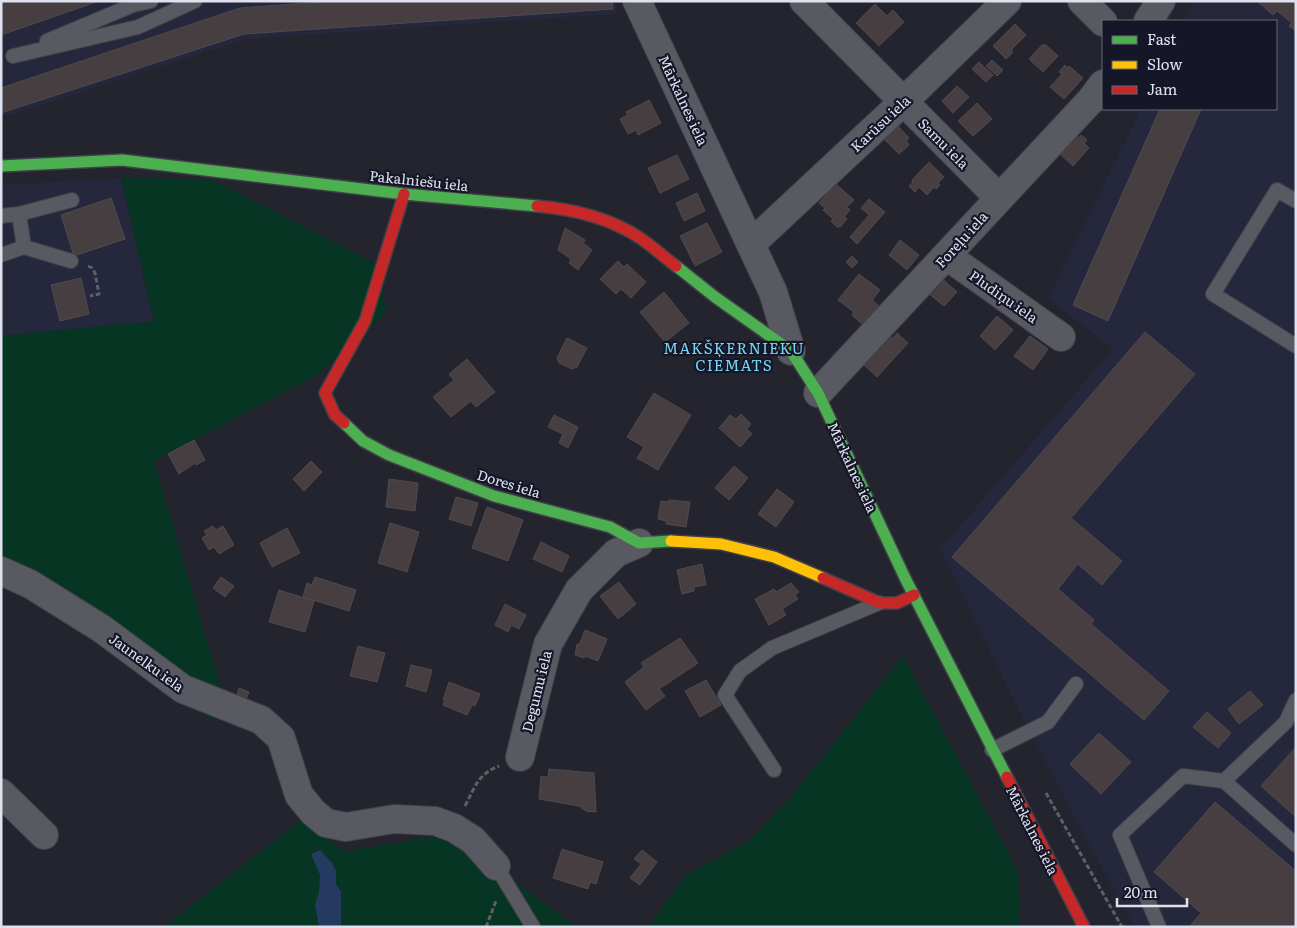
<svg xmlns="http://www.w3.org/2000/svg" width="1297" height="928" viewBox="0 0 1297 928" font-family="Literata,serif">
  <rect width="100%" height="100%" fill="#23242d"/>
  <!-- built -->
  <g fill="#25273d">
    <path d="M 1,1 L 615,1 L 617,14 L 246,39 L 1,118 Z"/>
    <path d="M 1194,1 L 1296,1 L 1296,927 L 1135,927 L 1118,898 L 1029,731 L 940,549 L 1113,349 L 1048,298 L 1141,109 L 1276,109 L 1276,21 L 1184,21 Z"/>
    <path d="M 121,178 L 154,322 L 1,336 L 1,185 Z"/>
  </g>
  <!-- green -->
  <g fill="#063524">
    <path d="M 121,178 L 211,179 L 375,263 L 387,312 L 317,375 L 154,461 L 221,689 L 211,719 L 1,582 L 1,336 L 154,321 Z"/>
    <path d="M 903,656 L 1018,871 L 1020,922 L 1022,927 L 648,927 L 686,875 L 750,840 L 792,796 Z"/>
    <path d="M 302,819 L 344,852 L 417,839 L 445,836 L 503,873 L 577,927 L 164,927 Z"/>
  </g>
  <!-- water -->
  <path fill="#243a60" d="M 320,850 L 332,863 L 336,871 L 336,884 L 341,892 L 341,927 L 319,927 L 315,905 L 319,892 L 320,875 L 311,854 Z"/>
  <!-- building -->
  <g fill="#463e41" stroke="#504a4e">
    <path d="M 1,1 L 99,1 L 1,35 Z"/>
    <path d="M 335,1 L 612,1 L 613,9 L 244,34 L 1,113 L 1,88 L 240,8 Z"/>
    <path d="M 1257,1 L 1296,1 L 1296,31 L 1289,26 L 1292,23 L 1277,11 L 1273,15 Z"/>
    <path d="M 875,4 L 887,16 L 893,10 L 904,22 L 879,46 L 856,23 Z"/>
    <path d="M 1015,24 L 1026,35 L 1011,50 L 1013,52 L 1006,59 L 993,46 Z"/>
    <path d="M 1042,45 L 1046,45 L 1058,56 L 1043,72 L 1029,59 Z"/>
    <path d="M 992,60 L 1003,70 L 997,76 L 986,66 Z"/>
    <path d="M 979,62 L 993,75 L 986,82 L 972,69 Z"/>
    <path d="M 1065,65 L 1067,68 L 1069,66 L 1083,78 L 1064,99 L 1050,87 L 1062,74 L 1059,72 Z"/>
    <path d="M 957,86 L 969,97 L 953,113 L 942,101 Z"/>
    <path d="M 649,100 L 661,123 L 638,135 L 636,130 L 628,134 L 620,119 L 628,115 L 626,112 Z"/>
    <path d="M 977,103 L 992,119 L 973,136 L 958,121 Z"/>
    <path d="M 1160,109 L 1201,109 L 1108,321 L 1073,305 Z"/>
    <path d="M 898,126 L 909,138 L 906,140 L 909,145 L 899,154 L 884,139 Z"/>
    <path d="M 1075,135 L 1079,138 L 1081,135 L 1087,140 L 1084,143 L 1089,148 L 1073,166 L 1059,153 Z"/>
    <path d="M 677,155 L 689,179 L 660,193 L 648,168 Z"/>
    <path d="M 929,162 L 944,177 L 938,183 L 940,185 L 936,189 L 934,187 L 927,195 L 919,187 L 915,192 L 909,186 L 913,182 L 912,180 Z"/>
    <path d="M 836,184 L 854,200 L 847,207 L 850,210 L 844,217 L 847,219 L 840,227 L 837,227 L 831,221 L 833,219 L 823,210 L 825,208 L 819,203 Z"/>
    <path d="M 697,193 L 705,211 L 684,221 L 676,203 Z"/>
    <path d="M 111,198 L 125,239 L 74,256 L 61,215 Z"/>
    <path d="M 869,199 L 885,212 L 857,244 L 850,237 L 869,215 L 861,208 Z"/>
    <path d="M 707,223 L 722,252 L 695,266 L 680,236 Z"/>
    <path d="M 565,228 L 585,240 L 583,243 L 592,250 L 578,270 L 569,263 L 571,259 L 558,250 Z"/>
    <path d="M 900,240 L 919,255 L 907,270 L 889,255 Z"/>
    <path d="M 852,256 L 858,262 L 852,268 L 846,262 Z"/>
    <path d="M 618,261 L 624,267 L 627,264 L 646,282 L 631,298 L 621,289 L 616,294 L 600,279 Z"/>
    <path d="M 859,274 L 880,290 L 872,300 L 879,306 L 863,325 L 852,315 L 854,312 L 838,300 Z"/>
    <path d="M 940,277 L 957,292 L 944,306 L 927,292 Z"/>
    <path d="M 81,278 L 89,314 L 60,321 L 51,285 Z"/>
    <path d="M 664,292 L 689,323 L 665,342 L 640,312 Z"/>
    <path d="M 997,316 L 1013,330 L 995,350 L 980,336 Z"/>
    <path d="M 1145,332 L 1195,374 L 1071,518 L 1122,561 L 1102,585 L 1078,564 L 1058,589 L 1094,620 L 1091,624 L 1169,691 L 1144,720 L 952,557 Z"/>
    <path d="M 897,333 L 908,343 L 877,377 L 862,363 L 888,335 L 892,339 Z"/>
    <path d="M 1030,336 L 1048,349 L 1033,370 L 1014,356 Z"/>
    <path d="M 567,338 L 587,348 L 577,367 L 572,369 L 559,363 L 557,358 Z"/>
    <path d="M 467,359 L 495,392 L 476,407 L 471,401 L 451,417 L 433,397 L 454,380 L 449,374 Z"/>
    <path d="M 654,393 L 691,415 L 658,470 L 637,458 L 644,447 L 627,437 Z"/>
    <path d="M 741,414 L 751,424 L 747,429 L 752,434 L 740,447 L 719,428 L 730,415 L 736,419 Z"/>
    <path d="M 554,415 L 578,427 L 568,448 L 559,443 L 563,434 L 548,427 Z"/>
    <path d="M 194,440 L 205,460 L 196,465 L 195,463 L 179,474 L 168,454 Z"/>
    <path d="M 311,461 L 322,472 L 304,491 L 293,479 Z"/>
    <path d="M 734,466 L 748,478 L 729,500 L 715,488 Z"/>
    <path d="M 389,479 L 418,483 L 415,511 L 386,507 Z"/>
    <path d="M 777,489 L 794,502 L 776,527 L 758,514 Z"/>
    <path d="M 456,497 L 478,503 L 471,526 L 449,519 Z"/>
    <path d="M 669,500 L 690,502 L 686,527 L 666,524 L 666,521 L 658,519 L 661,501 L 669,502 Z"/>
    <path d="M 487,507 L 523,520 L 508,561 L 472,548 Z"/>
    <path d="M 390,523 L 419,532 L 407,572 L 378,563 Z"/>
    <path d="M 213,526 L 216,530 L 223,526 L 234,545 L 219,554 L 214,547 L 209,550 L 202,538 L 207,535 L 204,531 Z"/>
    <path d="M 287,528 L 300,553 L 272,567 L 260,543 Z"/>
    <path d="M 541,542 L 569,556 L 562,572 L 533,559 Z"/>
    <path d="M 702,564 L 706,585 L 694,587 L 694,591 L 682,594 L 677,570 Z"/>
    <path d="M 221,577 L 234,586 L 225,597 L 213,588 Z"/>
    <path d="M 315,577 L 356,590 L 349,611 L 303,597 L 307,583 L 312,585 Z"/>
    <path d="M 619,582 L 636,604 L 618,619 L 600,596 Z"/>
    <path d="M 791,583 L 799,592 L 795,595 L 798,599 L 782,609 L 786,615 L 769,625 L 755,599 L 774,589 L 776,592 Z"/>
    <path d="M 279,590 L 314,601 L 305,632 L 269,622 Z"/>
    <path d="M 505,604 L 526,615 L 519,629 L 511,625 L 508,632 L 495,625 Z"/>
    <path d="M 585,630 L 607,639 L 598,661 L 585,656 L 584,658 L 575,655 L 577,644 L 579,645 Z"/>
    <path d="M 680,638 L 698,663 L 659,689 L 665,696 L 646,710 L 625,682 L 644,667 L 641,663 Z"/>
    <path d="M 358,646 L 385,653 L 377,682 L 350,676 Z"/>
    <path d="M 411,665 L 432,670 L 426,692 L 406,686 Z"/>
    <path d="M 706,680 L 721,705 L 700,717 L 685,691 Z"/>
    <path d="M 449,682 L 480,694 L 475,706 L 472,705 L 467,715 L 443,705 L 445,701 L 443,700 Z"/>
    <path d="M 239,688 L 249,692 L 246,699 L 237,695 Z"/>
    <path d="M 1250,691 L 1263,705 L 1239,724 L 1228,709 Z"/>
    <path d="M 1207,712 L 1231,733 L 1218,748 L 1193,727 Z"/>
    <path d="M 1099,733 L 1131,762 L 1101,794 L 1070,764 Z"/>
    <path d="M 1296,747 L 1296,817 L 1261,786 Z"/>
    <path d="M 549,769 L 594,773 L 596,812 L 586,811 L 579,806 L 539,799 L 541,776 L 548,777 Z"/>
    <path d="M 1215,802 L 1296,871 L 1296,927 L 1189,927 L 1201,913 L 1154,872 Z"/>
    <path d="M 562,849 L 603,862 L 596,884 L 590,882 L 588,889 L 553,878 Z"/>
    <path d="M 642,850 L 657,862 L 640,885 L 630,878 L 641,864 L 634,859 Z"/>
  </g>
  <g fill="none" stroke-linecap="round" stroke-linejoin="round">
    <defs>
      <g id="lane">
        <path d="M 47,41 L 133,5 L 151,1"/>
        <path d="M 13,56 L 138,27 L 195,1"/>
        <path d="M 1296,201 L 1277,190 L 1213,294 L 1296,346"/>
        <path d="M 19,214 L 72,200"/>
        <path d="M 1,216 L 19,214 L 24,247 L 1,255"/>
        <path d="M 24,247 L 71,261"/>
        <path d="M 992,750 L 1048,722 L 1076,684"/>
        <path d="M 774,770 L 725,695 L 740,671 L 772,648 L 879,603"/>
        <path d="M 1224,781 L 1296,845"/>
        <path d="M 496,866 L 533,927"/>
        <path d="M 1159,927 L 1120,835 L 1183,776 L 1224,781 L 1286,722 L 1296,700"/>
      </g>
      <g id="street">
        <path d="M 637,1 L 773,292 L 791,351"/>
        <path d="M 804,1 L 999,198"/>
        <path d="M 1082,1 L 1103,22"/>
        <path d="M 1148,21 L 1161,1"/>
        <path d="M 751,244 L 903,102 L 1007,1"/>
        <path d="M 947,256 L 1061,337"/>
        <path d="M 818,393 L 1091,100 L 1103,84"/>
        <path d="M 1,571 L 30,584 L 102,629 L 183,689 L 261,720 L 281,738 L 299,795 L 313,812 L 326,823 L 346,827 L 394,819 L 435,821 L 454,828 L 473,840 L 496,866"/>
        <path d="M 520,757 L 548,644 L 579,590 L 616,553 L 639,543"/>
        <path d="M 1,793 L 44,835"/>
      </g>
      <g id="fast">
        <path d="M 1,166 L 122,160 L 404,194 L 537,206"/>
        <path d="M 676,266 L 715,297 L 791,351 L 818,393 L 906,580 L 1007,777"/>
        <path d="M 344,423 L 363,441 L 389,455 L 494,496 L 610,527 L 639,543 L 671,541"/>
      </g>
      <path id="slow" d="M 671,541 L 721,544 L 774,557 L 823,578"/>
      <g id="jam">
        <path d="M 537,206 C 572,209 610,218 640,238 C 652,246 664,257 676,266"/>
        <path d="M 344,423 L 335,415 L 325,393 L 365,321 L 404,194"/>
        <path d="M 823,578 L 880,603 L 897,603 L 914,595"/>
        <path d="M 1007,777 L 1084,927"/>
      </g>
    </defs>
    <!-- lane casing -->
    <use href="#lane" stroke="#3f4048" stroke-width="16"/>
    <!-- street casing -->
    <use href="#street" stroke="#3f4048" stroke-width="30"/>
    <!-- fast casing -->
    <use href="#fast" stroke="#3f4048" stroke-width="14"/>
    <!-- slow casing -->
    <use href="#slow" stroke="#3f4048" stroke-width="14"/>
    <!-- jam casing -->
    <use href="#jam" stroke="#3f4048" stroke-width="14"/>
    <!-- path -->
    <g stroke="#5e6066" stroke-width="3" stroke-dasharray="5 2.5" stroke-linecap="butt">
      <path d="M 88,266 L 92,268 L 95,273 L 99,294 L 90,296"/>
      <path d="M 1046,793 L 1122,927"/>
      <path d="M 465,806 C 475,787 478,774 499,766"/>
      <path d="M 486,927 L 496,901"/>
    </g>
    <!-- lane -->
    <use href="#lane" stroke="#595a61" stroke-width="14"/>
    <!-- street -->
    <use href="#street" stroke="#595a61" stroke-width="28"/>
    <!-- fast -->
    <use href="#fast" stroke="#4caf50" stroke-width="11"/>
    <!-- slow -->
    <use href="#slow" stroke="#ffc107" stroke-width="11"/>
    <!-- jam -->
    <use href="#jam" stroke="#c62828" stroke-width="11"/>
  </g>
  <g text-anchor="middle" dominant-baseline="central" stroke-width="4.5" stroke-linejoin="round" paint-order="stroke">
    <!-- street labels -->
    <g font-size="14" fill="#dfe2ee" stroke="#151728">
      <text transform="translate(684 100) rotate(65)">Mārkalnes iela</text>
      <text transform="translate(880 123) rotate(-43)">Karūsu iela</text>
      <text transform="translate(944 143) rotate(45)">Samu iela</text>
      <text transform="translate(419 180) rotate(6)">Pakalniešu iela</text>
      <text transform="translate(961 239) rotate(-48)">Foreļu iela</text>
      <text transform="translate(1004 296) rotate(35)">Pludiņu iela</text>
      <text transform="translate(853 467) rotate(65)">Mārkalnes iela</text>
      <text transform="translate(509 483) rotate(17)">Dores iela</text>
      <text transform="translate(147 662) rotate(36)">Jaunelku iela</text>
      <text transform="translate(536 691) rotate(-76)">Degumu iela</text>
      <text transform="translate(1033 830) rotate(63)">Mārkalnes iela</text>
    </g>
    <!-- neighbourhood labels -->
    <g font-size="15" letter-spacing="1" fill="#78d6f6" stroke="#151728">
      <text x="734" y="347">MAKŠĶERNIEKU<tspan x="734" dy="17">CIEMATS</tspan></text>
    </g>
  </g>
  <!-- border -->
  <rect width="1297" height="928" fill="none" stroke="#dfe2ee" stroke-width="5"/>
  <!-- legend -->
  <rect x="1102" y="20" width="175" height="90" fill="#151728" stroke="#666877"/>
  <rect x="1112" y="36" width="25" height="8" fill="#4caf50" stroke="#666877"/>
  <text x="1147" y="45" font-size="15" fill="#dfe2ee">Fast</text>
  <rect x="1112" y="61" width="25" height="8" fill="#ffc107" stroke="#666877"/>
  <text x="1147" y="70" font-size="15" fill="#dfe2ee">Slow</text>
  <rect x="1112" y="86" width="25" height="8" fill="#c62828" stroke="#666877"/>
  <text x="1147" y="95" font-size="15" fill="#dfe2ee">Jam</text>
  <!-- scale -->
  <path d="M1117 898v8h70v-8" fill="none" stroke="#dfe2ee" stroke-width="2.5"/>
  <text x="1124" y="898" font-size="15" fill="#dfe2ee" stroke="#151728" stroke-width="4" paint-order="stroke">20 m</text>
</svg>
